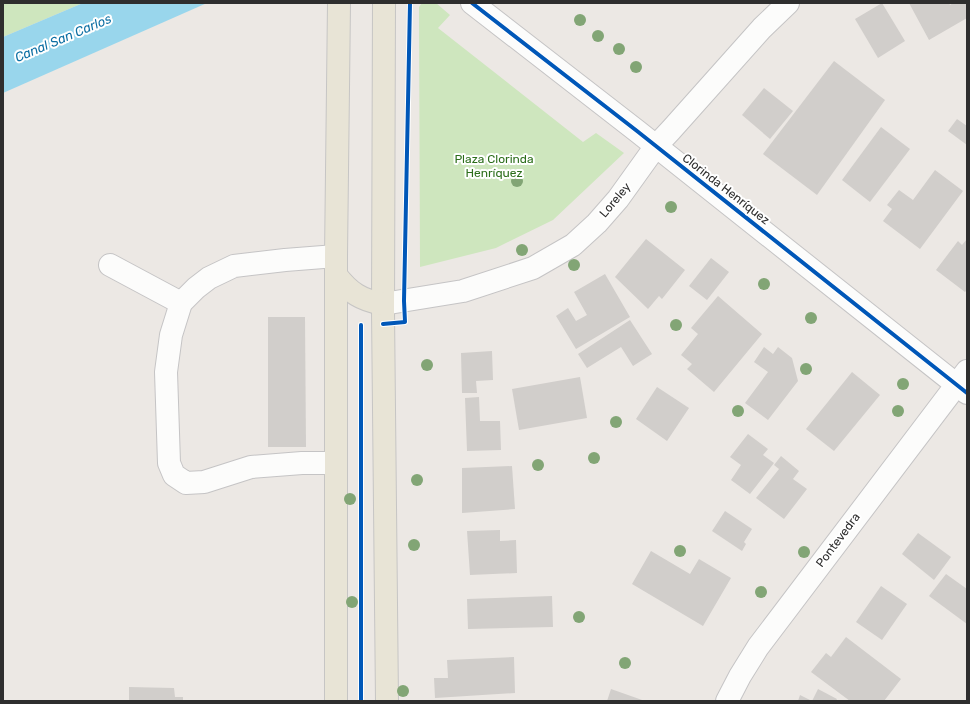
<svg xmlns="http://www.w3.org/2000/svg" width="970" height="704" viewBox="0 0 970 704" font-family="Rubik,sans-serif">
  <rect width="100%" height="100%" fill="#ece8e4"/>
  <!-- green -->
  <g fill="#cee6be">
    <path d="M 3,3 L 83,3 L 3,37 Z"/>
    <path d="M 422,3 L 436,3 L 450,15 L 438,28 L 583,142 L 596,133 L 624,153 L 553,220 L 496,248 L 420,267 L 419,7 Z"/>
  </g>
  <!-- water -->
  <path fill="#99d6ec" d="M 83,3 L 207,3 L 3,93 L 3,37 Z"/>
  <!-- building -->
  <g fill="#d1cecb">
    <path d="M 882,3 L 905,41 L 878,58 L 855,19 Z"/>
    <path d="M 909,3 L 949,3 L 950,5 L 953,3 L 967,3 L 967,18 L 929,40 Z"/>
    <path d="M 834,61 L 885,100 L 817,195 L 763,154 Z"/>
    <path d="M 764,88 L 793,111 L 770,139 L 742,115 Z"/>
    <path d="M 957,119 L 967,126 L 967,145 L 948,131 Z"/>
    <path d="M 881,127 L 910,149 L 870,202 L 842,180 Z"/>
    <path d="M 935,170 L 963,191 L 920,249 L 883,221 L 892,209 L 887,205 L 899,190 L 913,200 Z"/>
    <path d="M 646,239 L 685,270 L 662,299 L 659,296 L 648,309 L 615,277 Z"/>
    <path d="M 967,239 L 967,290 L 965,292 L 936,270 L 958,241 L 962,245 Z"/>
    <path d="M 711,258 L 729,272 L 707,300 L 689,286 Z"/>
    <path d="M 605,274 L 630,317 L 576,349 L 556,316 L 568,308 L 576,321 L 587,315 L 574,292 Z"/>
    <path d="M 718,296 L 762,334 L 714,392 L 687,369 L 692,364 L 681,355 L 698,334 L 691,328 Z"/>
    <path d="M 268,317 L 305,317 L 306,447 L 268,447 Z"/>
    <path d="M 630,320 L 652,354 L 633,366 L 621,347 L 587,368 L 578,354 Z"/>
    <path d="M 764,347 L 773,354 L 778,347 L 792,358 L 798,381 L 768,420 L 745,403 L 768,372 L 754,362 Z"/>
    <path d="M 492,351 L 493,380 L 476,381 L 477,393 L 462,393 L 461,353 Z"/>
    <path d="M 852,372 L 880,395 L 834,451 L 806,429 Z"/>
    <path d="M 580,377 L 587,418 L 519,430 L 512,389 Z"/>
    <path d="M 657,387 L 689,408 L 667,441 L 636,419 Z"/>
    <path d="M 479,397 L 480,421 L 500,421 L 501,450 L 467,451 L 465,398 Z"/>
    <path d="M 748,434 L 768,449 L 763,455 L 774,463 L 750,494 L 731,480 L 741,465 L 730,457 Z"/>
    <path d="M 781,456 L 799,471 L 793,479 L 807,489 L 784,519 L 756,498 L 779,469 L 774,465 Z"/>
    <path d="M 512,466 L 515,509 L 462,513 L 462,468 Z"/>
    <path d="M 725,511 L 752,529 L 744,542 L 746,544 L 742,551 L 712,531 Z"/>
    <path d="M 500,530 L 500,541 L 516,540 L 517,573 L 470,575 L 467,531 Z"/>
    <path d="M 918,533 L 951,557 L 934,580 L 902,554 Z"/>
    <path d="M 651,551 L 690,574 L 699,559 L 731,578 L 703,626 L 632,584 Z"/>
    <path d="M 946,574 L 967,589 L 967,624 L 929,596 Z"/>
    <path d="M 881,586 L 907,604 L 882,640 L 856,622 Z"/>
    <path d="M 552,596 L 553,627 L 468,629 L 467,599 Z"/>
    <path d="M 846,637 L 901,679 L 884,701 L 850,701 L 811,672 L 826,653 L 831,657 Z"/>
    <path d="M 514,657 L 515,693 L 435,698 L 434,678 L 448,678 L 447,660 Z"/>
    <path d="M 129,687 L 174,688 L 175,697 L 183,697 L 183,701 L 129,701 Z"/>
    <path d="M 611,689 L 645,701 L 607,701 Z"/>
    <path d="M 818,689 L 837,699 L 836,701 L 812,701 Z"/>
    <path d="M 800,695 L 812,701 L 798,701 Z"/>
  </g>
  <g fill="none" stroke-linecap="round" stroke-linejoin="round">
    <defs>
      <g id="street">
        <path d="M 110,265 L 181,303"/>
        <path d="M 336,463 L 302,463 L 251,467 L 204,482 L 186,483 L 174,475 L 169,463 L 166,372 L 171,335 L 181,303 L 196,288 L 209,278 L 234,266 L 285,260 L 336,256"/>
        <path d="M 727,701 L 740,676 L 758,647 L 967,371"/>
      </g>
      <g id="secondary">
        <path d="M 472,3 L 637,131 L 967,393"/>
        <path d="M 383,304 L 463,291 L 533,268 L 573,245 L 597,223 L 618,199 L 656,146 L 671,130 L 762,28 L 788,3"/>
      </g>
      <g id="primary">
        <path d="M 384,3 L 383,311 L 387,701"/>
        <path d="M 336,275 C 350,293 361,300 383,304"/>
        <path d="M 336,701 L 336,256 L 339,3"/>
      </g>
    </defs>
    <!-- street casing -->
    <use href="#street" stroke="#c5c4c5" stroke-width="24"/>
    <!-- secondary casing -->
    <use href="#secondary" stroke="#c5c4c5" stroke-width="24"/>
    <!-- primary casing -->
    <use href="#primary" stroke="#c6c5c4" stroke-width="24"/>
    <!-- street -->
    <use href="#street" stroke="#fcfcfb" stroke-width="22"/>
    <!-- secondary -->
    <use href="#secondary" stroke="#fcfcfb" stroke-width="22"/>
    <!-- primary -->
    <use href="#primary" stroke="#e8e4d6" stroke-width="22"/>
    <defs>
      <g id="cycleway">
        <path d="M 472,3 L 637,131 L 967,393"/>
        <path d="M 383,324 L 405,322 L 404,301 L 410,3"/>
        <path d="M 361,325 L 361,701"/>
      </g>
    </defs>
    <!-- cycleway casing -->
    <use href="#cycleway" stroke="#fff" stroke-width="6"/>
    <!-- cycleway -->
    <use href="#cycleway" stroke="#0057b8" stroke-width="4"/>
  </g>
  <!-- trees -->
  <g fill="#82a575">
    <circle cx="580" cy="20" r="6"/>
    <circle cx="598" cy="36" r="6"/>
    <circle cx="619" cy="49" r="6"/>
    <circle cx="636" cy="67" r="6"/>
    <circle cx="517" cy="181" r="6"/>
    <circle cx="671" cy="207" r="6"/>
    <circle cx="522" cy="250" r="6"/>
    <circle cx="574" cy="265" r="6"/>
    <circle cx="764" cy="284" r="6"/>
    <circle cx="811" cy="318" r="6"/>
    <circle cx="676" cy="325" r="6"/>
    <circle cx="427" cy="365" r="6"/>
    <circle cx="806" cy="369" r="6"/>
    <circle cx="903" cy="384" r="6"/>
    <circle cx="738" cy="411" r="6"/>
    <circle cx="898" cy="411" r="6"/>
    <circle cx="616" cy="422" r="6"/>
    <circle cx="594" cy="458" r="6"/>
    <circle cx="538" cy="465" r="6"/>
    <circle cx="417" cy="480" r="6"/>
    <circle cx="350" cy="499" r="6"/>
    <circle cx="414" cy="545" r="6"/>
    <circle cx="680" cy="551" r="6"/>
    <circle cx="804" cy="552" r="6"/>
    <circle cx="761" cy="592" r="6"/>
    <circle cx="352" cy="602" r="6"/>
    <circle cx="579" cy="617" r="6"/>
    <circle cx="625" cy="663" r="6"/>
    <circle cx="403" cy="691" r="6"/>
  </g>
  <g text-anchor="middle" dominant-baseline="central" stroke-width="4" stroke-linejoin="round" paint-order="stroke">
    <!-- park labels -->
    <g font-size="12" fill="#2c6e1b" stroke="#fff">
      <text x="494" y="159">Plaza Clorinda<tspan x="494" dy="14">Henríquez</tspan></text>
    </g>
    <!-- street labels -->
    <g font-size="12" fill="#2e2e2e" stroke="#fff">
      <text transform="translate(726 189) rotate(38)">Clorinda Henríquez</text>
      <text transform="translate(615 200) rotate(-50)">Loreley</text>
      <text transform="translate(838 540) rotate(-53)">Pontevedra</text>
    </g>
    <!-- water labels -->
    <g font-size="13" font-style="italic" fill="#0d6fa3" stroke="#fff">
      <text transform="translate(63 38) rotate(-23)">Canal San Carlos</text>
    </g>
  </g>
  <!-- border -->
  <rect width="970" height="704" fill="none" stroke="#2e2e2e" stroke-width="8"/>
</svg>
